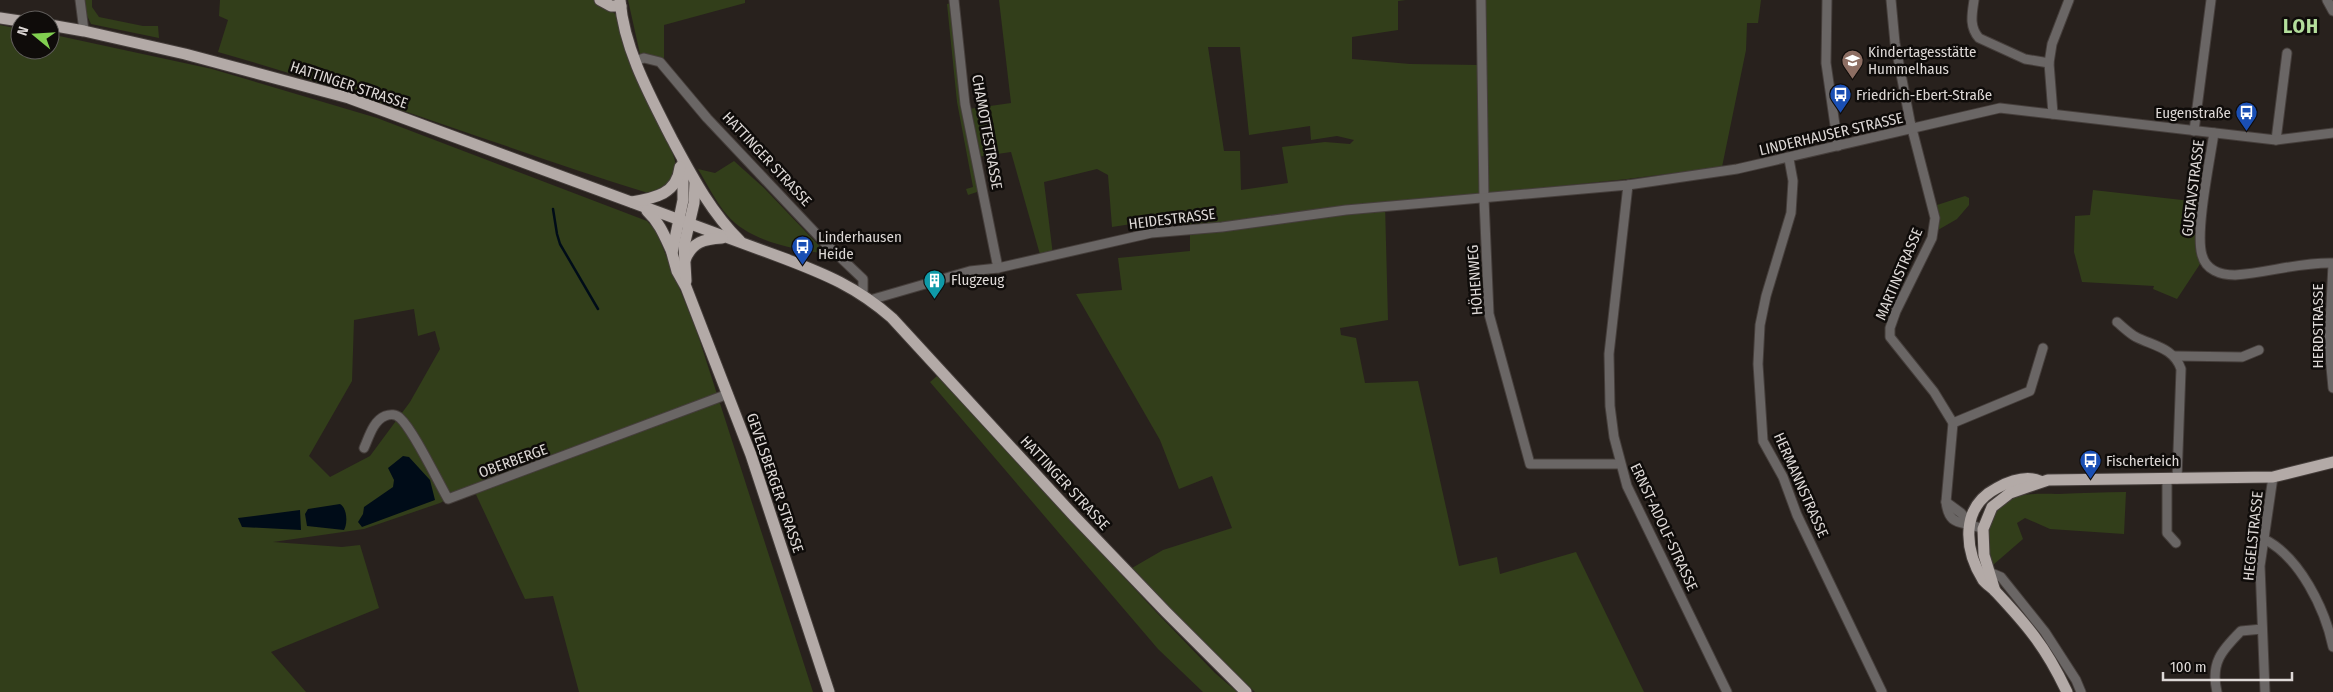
<svg xmlns="http://www.w3.org/2000/svg" width="2333" height="692" viewBox="0 0 2333 692" font-family="'Fira Sans Condensed',sans-serif">
  <rect width="100%" height="100%" fill="#28211d"/>
  <!-- green -->
  <g fill="#323e1a" fill-rule="evenodd">
    <path d="M 82,0 L 92,0 L 92,7 L 99,17 L 143,26 L 158,26 L 159,38 L 91,24 L 83,7 Z"/>
    <path d="M 220,0 L 594,0 L 617,15 C 620,32 624,50 631,67 C 640,89 679,152 676,171 C 675,181 664,187 657,193 L 648,193 C 504,148 363,93 218,52 L 228,20 L 219,16 Z"/>
    <path d="M 628,0 L 745,0 L 745,3 L 664,25 L 664,58 L 660,61 L 640,54 Z"/>
    <path d="M 999,0 L 1406,0 L 1398,1 L 1398,30 L 1352,37 L 1352,59 L 1410,64 L 1479,65 L 1479,0 L 1761,0 L 1758,23 L 1747,23 L 1746,50 L 1722,167 L 1627,179 L 1385,204 L 1388,320 L 1340,328 L 1341,335 L 1356,338 L 1365,383 L 1418,381 L 1459,566 L 1497,557 L 1500,574 L 1576,552 L 1644,692 L 1255,692 L 1203,643 L 1132,568 L 1163,550 L 1232,528 L 1212,476 L 1179,489 L 1160,440 L 1076,294 L 1122,290 L 1118,258 L 1190,251 L 1190,215 L 1112,227 L 1108,175 L 1097,169 L 1044,182 L 1053,255 L 1041,258 L 1011,152 L 977,157 L 969,109 L 1011,103 ZM 1208,47 L 1240,47 L 1249,135 L 1310,126 L 1311,140 L 1337,136 L 1354,140 L 1350,144 L 1325,142 L 1282,147 L 1288,183 L 1241,190 L 1240,151 L 1224,151 Z"/>
    <path d="M 951,3 L 980,191 L 968,195 L 966,189 L 973,187 L 957,102 L 947,4 Z"/>
    <path d="M 0,25 L 20,29 L 20,50 L 50,50 L 50,34 L 212,69 L 377,118 L 647,221 L 656,231 L 696,329 L 813,692 L 579,692 L 553,596 L 525,599 L 472,486 L 440,503 L 364,529 L 273,542 L 342,547 L 360,545 L 379,608 L 271,652 L 306,692 L 0,692 ZM 414,309 L 418,336 L 435,331 L 440,349 L 410,402 L 370,456 L 330,477 L 309,456 L 352,381 L 354,320 Z"/>
    <path d="M 734,161 L 764,188 L 827,254 C 794,249 750,242 727,215 C 716,202 707,184 698,169 L 715,173 Z"/>
    <path d="M 2093,190 L 2200,202 L 2195,247 L 2200,264 L 2177,299 L 2153,289 L 2154,286 L 2082,282 L 2074,252 L 2075,216 L 2090,215 Z"/>
    <path d="M 1965,196 L 1969,198 L 1969,205 L 1957,219 L 1938,230 L 1940,217 L 1937,205 Z"/>
    <path d="M 937,376 L 1158,614 L 1215,673 L 1237,692 L 1203,692 L 1158,649 L 930,382 Z"/>
    <path d="M 2126,492 L 2124,534 L 2050,529 L 2025,518 L 2017,523 L 2023,539 L 1993,565 C 1985,540 1983,514 2009,500 C 2023,492 2045,494 2059,494 C 2082,493 2104,492 2126,492 Z"/>
  </g>
  <!-- water -->
  <g fill="#000c18">
    <path d="M 403,456 L 409,457 L 430,480 L 435,500 L 362,527 L 358,522 L 363,514 L 364,507 L 393,487 L 394,480 L 388,468 Z"/>
    <path d="M 340,504 C 347,508 348,523 344,530 L 307,526 L 305,514 L 308,509 Z"/>
    <path d="M 300,510 L 301,530 L 242,527 L 238,518 Z"/>
  </g>
  <g fill="none" stroke-linecap="round" stroke-linejoin="round">
    <!-- stream -->
    <path stroke="#000c18" stroke-width="2.5" d="M 553,209 L 557,234 L 560,244 L 598,309"/>
    <defs>
      <g id="minor">
        <path d="M 80,0 L 84,31"/>
        <path d="M 954,0 L 965,104 L 998,268"/>
        <path d="M 1481,0 L 1484,199 L 1489,314 L 1530,464 L 1620,464"/>
        <path d="M 1827,0 L 1826,63 L 1838,146"/>
        <path d="M 1891,0 L 1895,43 L 1910,121 L 1935,218 L 1932,238 L 1896,311 L 1890,328 L 1890,337 L 1934,392 L 1953,423 L 1946,502 C 1949,528 1962,520 1983,529"/>
        <path d="M 1974,0 C 1972,14 1969,27 1979,38 L 2025,59 L 2049,63"/>
        <path d="M 2327,0 L 2333,11"/>
        <path d="M 635,61 L 644,58 L 660,62 L 707,118 L 824,242 L 863,279 L 863,294"/>
        <path d="M 2053,114 L 2049,63 L 2052,44 L 2069,0"/>
        <path d="M 2194,131 L 2211,0"/>
        <path d="M 2214,133 C 2210,160 2195,232 2202,255 C 2206,270 2220,275 2235,275 C 2268,273 2299,262 2333,263"/>
        <path d="M 2276,140 L 2287,53"/>
        <path d="M 1789,159 L 1793,181 L 1791,213 L 1766,296 L 1760,325 L 1758,364 L 1763,441 L 1783,477 L 1797,515 L 1882,692"/>
        <path d="M 1628,185 L 1609,354 L 1610,406 L 1614,437 L 1627,486 L 1727,692"/>
        <path d="M 2333,264 L 2329,345 L 2333,388"/>
        <path d="M 870,300 L 970,271 L 998,268 L 1151,233 L 1222,227 L 1346,210 L 1628,185 L 1737,169 L 2000,108 L 2276,140 L 2333,133"/>
        <path d="M 2117,322 C 2123,327 2129,333 2136,337 C 2154,346 2174,348 2181,369 L 2177,479"/>
        <path d="M 2175,356 L 2242,357 L 2259,350"/>
        <path d="M 1953,423 L 2030,391 L 2043,348"/>
        <path d="M 364,448 C 369,437 373,421 385,416 C 390,414 396,414 400,418 C 414,431 437,480 448,499 L 728,394"/>
        <path d="M 2167,479 L 2167,533 L 2176,543"/>
        <path d="M 1946,502 L 1961,513 L 1969,522"/>
        <path d="M 2264,539 C 2300,557 2325,609 2333,647"/>
        <path d="M 1989,572 L 2001,577 L 2045,632 L 2076,680 L 2081,692"/>
        <path d="M 2217,692 C 2210,663 2222,650 2241,631 L 2262,629"/>
        <path d="M 2265,692 L 2260,566 L 2273,477"/>
      </g>
      <g id="major">
        <path d="M 600,0 L 611,6 L 621,6"/>
        <path d="M 620,0 C 624,49 650,96 672,139 C 692,176 710,211 740,241"/>
        <path d="M 0,18 L 20,21"/>
        <path d="M 50,25 L 84,31 L 185,54 L 349,98 L 783,258 C 825,274 857,287 892,318 L 1075,517 L 1166,612 L 1246,692"/>
        <path d="M 683,161 L 683,200 L 672,253 L 677,271 L 686,287 L 751,455 L 829,692"/>
        <path d="M 632,202 C 655,198 677,194 680,167"/>
        <path d="M 647,211 C 660,223 665,237 672,252"/>
        <path d="M 685,260 C 692,242 704,239 722,238"/>
        <path d="M 686,281 L 684,246 L 694,203 L 695,183"/>
        <path d="M 2040,481 C 2026,475 2010,481 1997,488 C 1960,507 1964,549 1983,580 C 1987,585 1993,588 1997,593 C 2010,607 2023,621 2034,636 C 2047,653 2058,673 2067,692"/>
        <path d="M 1995,591 L 1984,555 L 1983,529 L 1992,507 L 2010,493 L 2048,480 L 2273,477 L 2333,462"/>
      </g>
    </defs>
    <!-- minor casing -->
    <use href="#minor" stroke="#453e3b" stroke-width="11"/>
    <!-- major casing -->
    <use href="#major" stroke="#453e3b" stroke-width="13"/>
    <!-- minor -->
    <use href="#minor" stroke="#6a6665" stroke-width="9"/>
    <!-- major -->
    <use href="#major" stroke="#b3aaa7" stroke-width="11"/>
  </g>
  <!-- icons -->
  <defs>
    <symbol id="school-pin" viewBox="-11 -11 22 30"><path d="M0 17L-7.5 6A9.5 9.5 0 1 1 7.5 6Z" fill="#8d6e63" stroke="#0f0c0a"/><path d="M0-5L7-2L0 1L-7-2ZM-4 1L0 2.5L4 1V4Q0 6-4 4Z" fill="#fff"/></symbol>
    <symbol id="bus-pin" viewBox="-11 -11 22 30"><path d="M0 17L-7.5 6A9.5 9.5 0 1 1 7.5 6Z" fill="#1a4fb4" stroke="#0f0c0a"/><path d="M-5-6H5V4H4V6H2V4H-2V6H-4V4H-5ZM-3.5-4V0h7V-4ZM-3.5 1.2v1.5H-2V1.2ZM2 1.2v1.5H3.5V1.2Z" fill="#fff"/></symbol>
    <symbol id="building-pin" viewBox="-11 -11 22 30"><path d="M0 17L-7.5 6A9.5 9.5 0 1 1 7.5 6Z" fill="#0f9aa8" stroke="#0f0c0a"/><path d="M-4-6H4V6H1V3H-1V6H-4ZM-2.5-4.3h1.7v1.8h-1.7ZM.8-4.3h1.7v1.8H.8ZM-2.5-1h1.7V.8h-1.7ZM.8-1h1.7V.8H.8Z" fill="#fff"/></symbol>
  </defs>
  <g fill-rule="evenodd">
    <use href="#school-pin" x="1840" y="48" width="25" height="34"/>
    <use href="#bus-pin" x="1828" y="82" width="25" height="34"/>
    <use href="#bus-pin" x="2234" y="100" width="25" height="34"/>
    <use href="#bus-pin" x="790" y="234" width="25" height="34"/>
    <use href="#building-pin" x="922" y="268" width="25" height="34"/>
    <use href="#bus-pin" x="2078" y="448" width="25" height="34"/>
  </g>
  <g text-anchor="middle" dominant-baseline="central" stroke-width="5" stroke-linejoin="round" paint-order="stroke">
    <!-- poi labels -->
    <g font-size="15" fill="#ddd8d6" stroke="#0f0c0a" text-anchor="start">
      <text x="1868" y="52">Kindertagesstätte<tspan x="1868" dy="17">Hummelhaus</tspan></text>
      <text x="1856" y="95">Friedrich-Ebert-Straße</text>
      <text x="2231" y="113" text-anchor="end">Eugenstraße</text>
      <text x="818" y="237">Linderhausen<tspan x="818" dy="17">Heide</tspan></text>
      <text x="951" y="280">Flugzeug</text>
      <text x="2106" y="461">Fischerteich</text>
    </g>
    <!-- street labels -->
    <g font-size="15" fill="#ddd8d6" stroke="#0f0c0a">
      <text transform="translate(349 85) rotate(18)">HATTINGER STRASSE</text>
      <text transform="translate(987 132) rotate(80)">CHAMOTTESTRASSE</text>
      <text transform="translate(1831 134) rotate(-13)">LINDERHAUSER STRASSE</text>
      <text transform="translate(767 159) rotate(47)">HATTINGER STRASSE</text>
      <text transform="translate(2193 188) rotate(-83)">GUSTAVSTRASSE</text>
      <text transform="translate(1172 219) rotate(-7)">HEIDESTRASSE</text>
      <text transform="translate(1899 274) rotate(-67)">MARTINSTRASSE</text>
      <text transform="translate(1475 280) rotate(-94)">HÖHENWEG</text>
      <text transform="translate(2318 326) rotate(-90)">HERDSTRASSE</text>
      <text transform="translate(513 461) rotate(-20)">OBERBERGE</text>
      <text transform="translate(775 483) rotate(71)">GEVELSBERGER STRASSE</text>
      <text transform="translate(1065 483) rotate(47)">HATTINGER STRASSE</text>
      <text transform="translate(1801 485) rotate(66)">HERMANNSTRASSE</text>
      <text transform="translate(1664 527) rotate(65)">ERNST-ADOLF-STRASSE</text>
      <text transform="translate(2253 536) rotate(-84)">HEGELSTRASSE</text>
    </g>
    <!-- district labels -->
    <g font-size="20" font-weight="bold" letter-spacing="1" fill="#b3de9c" stroke="#0f0c0a">
      <text x="2301" y="26">LOH</text>
    </g>
  </g>
  <!-- north arrow -->
  <g transform="translate(35 35) rotate(288)"><circle r="24" fill="#0f0c0a" stroke="#615e5c"/>
  <path d="M0-4L9 19L0 12L-9 19Z" fill="#81d050"/>
  <text y="-8" font-size="14" font-weight="bold" text-anchor="middle" fill="#ddd8d6">N</text>
  </g>
  <!-- scale -->
  <path d="M2163 672v8h129v-8" fill="none" stroke="#ddd8d6" stroke-width="2.5"/>
  <text x="2170" y="672" font-size="15" fill="#ddd8d6" stroke="#0f0c0a" stroke-width="4" paint-order="stroke">100 m</text>
</svg>
